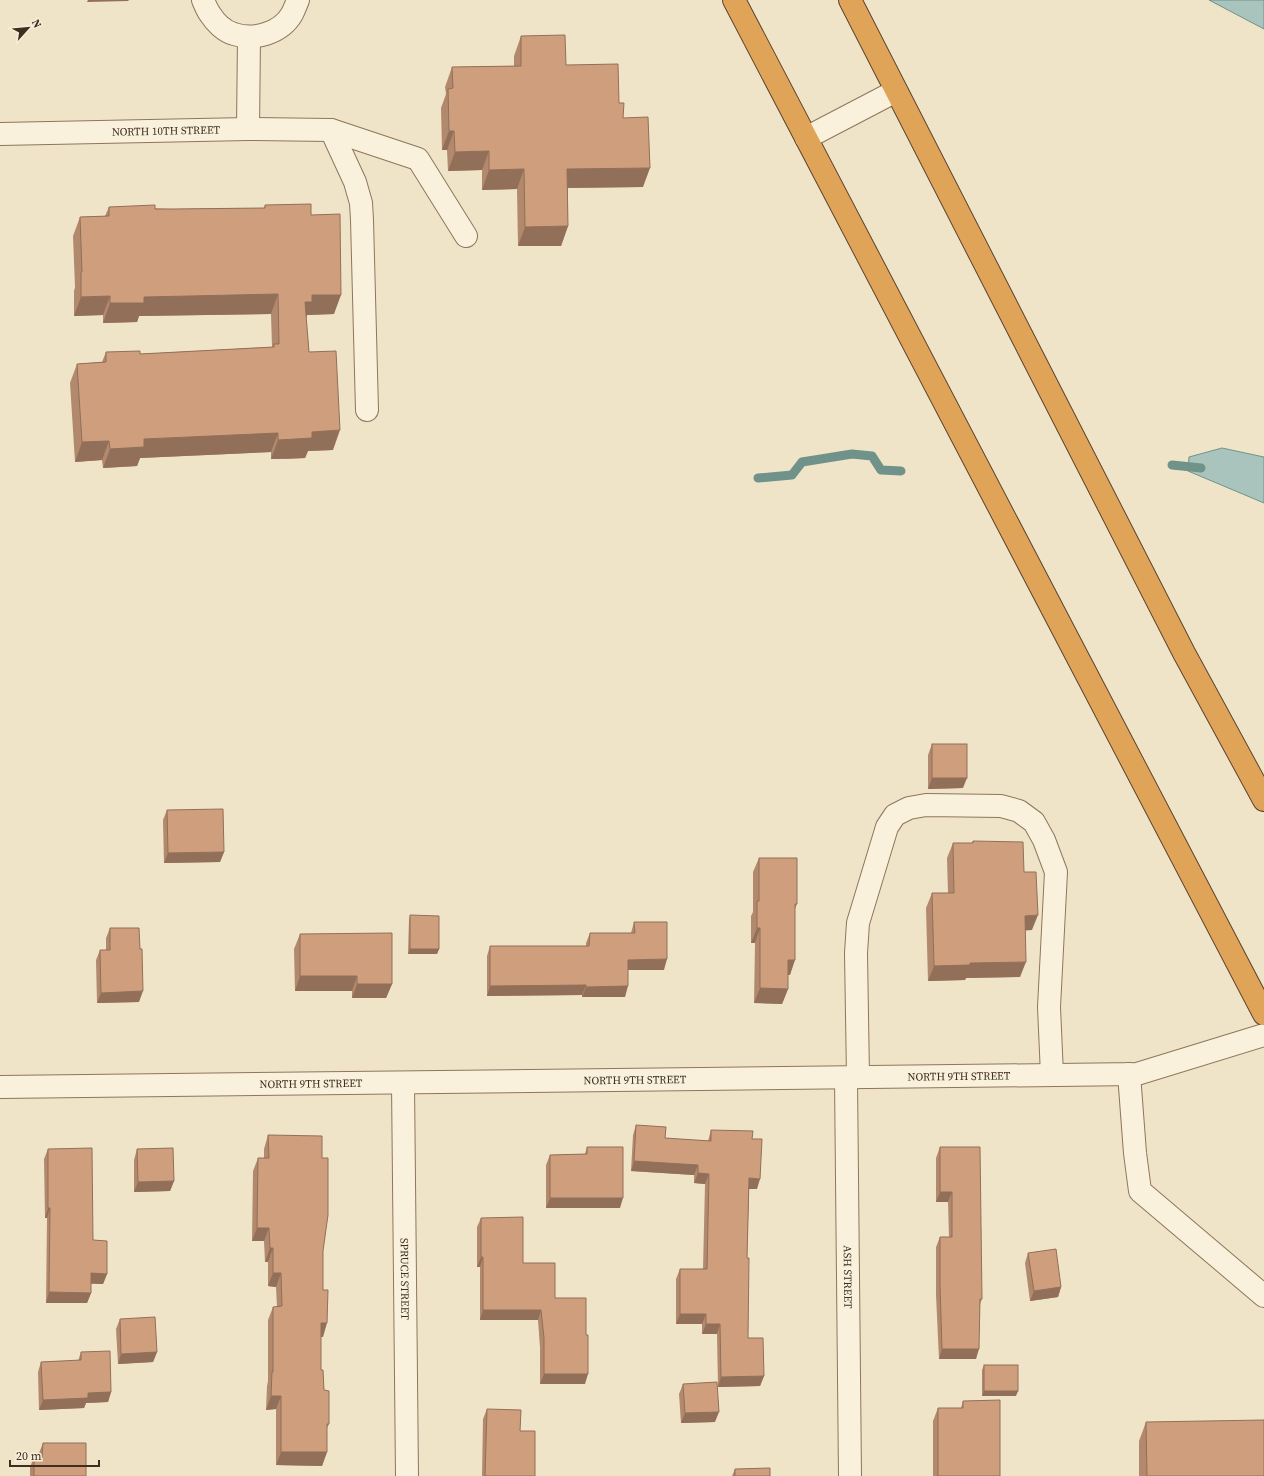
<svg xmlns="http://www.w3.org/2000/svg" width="1264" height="1476" viewBox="0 0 1264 1476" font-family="'Source Serif 4',serif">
  <rect width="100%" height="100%" fill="#f0e4c8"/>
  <!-- water -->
  <g fill="#a9c4bc" stroke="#6f938a">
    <path d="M 1209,0 L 1264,0 L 1264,29 Z"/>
    <path d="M 1222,448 L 1264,457 L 1264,503 L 1188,471 L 1189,457 Z"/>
  </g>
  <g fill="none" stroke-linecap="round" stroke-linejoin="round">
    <!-- stream -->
    <g stroke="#6f938a" stroke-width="9">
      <path d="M 1172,465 L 1201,468"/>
      <path d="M 758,478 L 792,475 L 802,462 L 852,454 L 872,456 L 881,470 L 901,471"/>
    </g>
    <defs>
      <g id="minor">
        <path d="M 203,0 C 205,5 207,10 210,14 C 215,22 224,31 234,34 C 254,41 281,33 292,14 C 294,10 296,5 298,0"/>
        <path d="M 248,129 L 249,37"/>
        <path d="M 331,130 L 355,182 L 361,203 L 362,220 L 367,410"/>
        <path id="s1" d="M 0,134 L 248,129 L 331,130 L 418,159 L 466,236"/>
        <path d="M 806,138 L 896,91"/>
        <path d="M 1129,1074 L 1135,1153 L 1140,1191 L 1264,1296"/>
        <path d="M 858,1077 L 856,953 L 858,923 L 887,827 L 895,815 L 909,808 L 926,805 L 1001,806 L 1019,811 L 1034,822 L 1044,840 L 1056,872 L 1049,1007 L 1052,1075"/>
        <path id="s2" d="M 846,1078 L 850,1476"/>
        <path id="s3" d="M 403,1083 L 407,1476"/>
        <path id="s4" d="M 0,1087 L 1137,1074 L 1264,1035"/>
      </g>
      <g id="highway">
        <path d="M 734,0 L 1264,1014"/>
        <path d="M 850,0 L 1184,653 L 1264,800"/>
      </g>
    </defs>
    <!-- minor casing -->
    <use href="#minor" stroke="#8d765c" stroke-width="24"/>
    <!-- highway casing -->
    <use href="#highway" stroke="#5b4430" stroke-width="24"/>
    <!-- minor -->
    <use href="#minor" stroke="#faf1dc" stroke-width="22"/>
    <!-- highway -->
    <use href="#highway" stroke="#e0a458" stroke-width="22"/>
  </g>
  <!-- wall -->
  <g fill="#b2896c">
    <path d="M 521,36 L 566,65 L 619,103 L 643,187 L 568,188 L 568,226 L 561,246 L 518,246 L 517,189 L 482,190 L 482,170 L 448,171 L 447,150 L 442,150 L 441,108 L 446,94 L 445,87 L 452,67 L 514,66 L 514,56 Z"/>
    <path d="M 265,205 L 311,215 L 334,314 L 307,315 L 306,318 L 309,352 L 333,450 L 308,451 L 305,458 L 288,459 L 271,459 L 271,452 L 140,458 L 137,466 L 103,468 L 102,460 L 75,462 L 70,383 L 77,364 L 102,362 L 106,352 L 140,354 L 272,347 L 271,314 L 139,316 L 137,322 L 103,323 L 103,315 L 74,316 L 74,291 L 75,287 L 73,236 L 80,217 L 105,216 L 109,207 L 173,209 L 264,208 Z"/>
    <path d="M 932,744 L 963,788 L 928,789 L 928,755 Z"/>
    <path d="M 167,810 L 224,852 L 220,862 L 164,863 L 163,820 Z"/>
    <path d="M 973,841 L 1024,872 L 1032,930 L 1025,930 L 1020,977 L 966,978 L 965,980 L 928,981 L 926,908 L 932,893 L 948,893 L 947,858 L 953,843 L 972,843 Z"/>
    <path d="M 759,858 L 797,904 L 795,909 L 790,975 L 788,975 L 788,989 L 782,1004 L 754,1003 L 755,943 L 751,943 L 751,916 L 753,912 L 753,872 Z"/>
    <path d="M 410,915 L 439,949 L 437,954 L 408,954 L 409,920 Z"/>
    <path d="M 634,922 L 664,970 L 628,970 L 625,997 L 582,997 L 582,995 L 487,996 L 487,956 L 490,946 L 586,946 L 586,943 L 590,933 L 631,933 Z"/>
    <path d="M 110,928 L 140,949 L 139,1002 L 97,1003 L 96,960 L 100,950 L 106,950 L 106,938 Z"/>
    <path d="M 300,934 L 392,984 L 386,998 L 352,998 L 352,991 L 295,991 L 294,949 Z"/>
    <path d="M 636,1125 L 665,1138 L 708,1141 L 711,1130 L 752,1139 L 757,1189 L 749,1189 L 747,1258 L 748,1338 L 764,1376 L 760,1386 L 718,1387 L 717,1334 L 702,1334 L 702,1324 L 676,1324 L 676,1279 L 680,1269 L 703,1269 L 705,1184 L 694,1183 L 694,1175 L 631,1171 L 633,1135 Z"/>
    <path d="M 268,1135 L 323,1251 L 323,1337 L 321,1337 L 321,1370 L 329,1424 L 327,1428 L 327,1452 L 322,1466 L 276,1465 L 276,1409 L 266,1410 L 267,1386 L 268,1381 L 268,1320 L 273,1307 L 277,1307 L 276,1287 L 268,1286 L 268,1262 L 265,1262 L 264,1241 L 252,1241 L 253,1171 L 258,1158 L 264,1158 L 264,1149 Z"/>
    <path d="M 587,1147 L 620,1208 L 546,1208 L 546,1165 L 550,1155 L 585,1154 Z"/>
    <path d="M 940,1147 L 982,1299 L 980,1304 L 976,1359 L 939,1359 L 936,1295 L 936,1247 L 940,1237 L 949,1237 L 948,1202 L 936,1202 L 936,1158 Z"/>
    <path d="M 48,1149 L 93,1240 L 107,1274 L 103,1284 L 91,1284 L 91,1293 L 87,1303 L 46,1303 L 47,1218 L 45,1218 L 44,1159 Z"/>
    <path d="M 137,1149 L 174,1181 L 170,1191 L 134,1192 L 134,1160 Z"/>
    <path d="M 481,1218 L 555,1298 L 585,1384 L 540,1384 L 540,1348 L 538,1320 L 480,1320 L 480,1267 L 477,1267 L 477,1227 Z"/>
    <path d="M 1028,1253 L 1061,1287 L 1058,1297 L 1030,1301 L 1025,1263 Z"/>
    <path d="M 120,1319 L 157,1352 L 153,1362 L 118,1364 L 116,1329 Z"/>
    <path d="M 81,1352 L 111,1392 L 108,1402 L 86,1403 L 84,1408 L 39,1410 L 38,1372 L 41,1362 L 78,1361 Z"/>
    <path d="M 984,1365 L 1016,1396 L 982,1396 L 982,1370 Z"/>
    <path d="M 683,1384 L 715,1422 L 681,1423 L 679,1394 Z"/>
    <path d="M 963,1401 L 1000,1476 L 933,1476 L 933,1421 L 938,1408 L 961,1408 Z"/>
    <path d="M 487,1409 L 520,1431 L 535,1476 L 482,1476 L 483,1419 Z"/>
    <path d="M 1146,1422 L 1264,1476 L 1139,1476 L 1139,1441 Z"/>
    <path d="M 43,1443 L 86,1476 L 30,1476 L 30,1467 L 34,1457 L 39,1457 L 39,1453 Z"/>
    <path d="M 735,1469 L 770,1476 L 732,1476 Z"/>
  </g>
  <!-- shaded-wall -->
  <g fill="#916f58">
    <path d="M 88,0 L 129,0 L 128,1 L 87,2 Z"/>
    <path d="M 449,131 L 454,131 L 447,150 L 442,150 Z"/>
    <path d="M 489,151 L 482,170 L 448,171 L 455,152 Z"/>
    <path d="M 650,168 L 643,187 L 560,188 L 567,169 Z"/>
    <path d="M 524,169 L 517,189 L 482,190 L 489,170 Z"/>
    <path d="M 568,226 L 561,246 L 518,246 L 525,227 Z"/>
    <path d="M 278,294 L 271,314 L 139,316 L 137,322 L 103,323 L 110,303 L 144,297 Z"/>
    <path d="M 312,295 L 341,295 L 334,314 L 307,315 L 305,321 L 305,302 Z"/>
    <path d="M 110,296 L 103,315 L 74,316 L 81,297 Z"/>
    <path d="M 340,430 L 333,450 L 308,451 L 305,458 L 271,459 L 278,440 L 312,432 Z"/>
    <path d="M 278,433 L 271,452 L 140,458 L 137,466 L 103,468 L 110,449 L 144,439 Z"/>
    <path d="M 109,441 L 102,460 L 75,462 L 82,442 Z"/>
    <path d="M 932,778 L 967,778 L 963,788 L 928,789 Z"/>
    <path d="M 224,852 L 220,862 L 164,863 L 168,853 Z"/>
    <path d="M 1038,915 L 1032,930 L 1019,931 L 1025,916 Z"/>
    <path d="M 757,928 L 760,928 L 755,943 L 751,943 Z"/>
    <path d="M 410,949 L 439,949 L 437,954 L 408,954 Z"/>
    <path d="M 667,959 L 664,970 L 625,970 L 628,960 Z"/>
    <path d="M 788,960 L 795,960 L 790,975 L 782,975 Z"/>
    <path d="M 1026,962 L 1020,977 L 966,978 L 965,980 L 928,981 L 934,966 L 970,963 Z"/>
    <path d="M 300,976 L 357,976 L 352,991 L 295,991 Z"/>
    <path d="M 357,984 L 392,984 L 386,998 L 352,998 Z"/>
    <path d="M 586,985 L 582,995 L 487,996 L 490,986 Z"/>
    <path d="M 628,986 L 625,997 L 582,997 L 586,987 Z"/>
    <path d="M 760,988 L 788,989 L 782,1004 L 754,1003 Z"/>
    <path d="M 143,991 L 139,1002 L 97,1003 L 101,993 Z"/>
    <path d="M 634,1161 L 698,1165 L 694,1175 L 631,1171 Z"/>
    <path d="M 698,1173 L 709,1174 L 705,1184 L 694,1183 Z"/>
    <path d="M 749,1178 L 760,1179 L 757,1189 L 746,1189 Z"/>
    <path d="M 174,1181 L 170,1191 L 134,1192 L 138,1182 Z"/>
    <path d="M 940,1192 L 952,1192 L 948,1202 L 936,1202 Z"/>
    <path d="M 550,1198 L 623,1198 L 620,1208 L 546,1208 Z"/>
    <path d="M 48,1208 L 50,1208 L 47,1218 L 45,1218 Z"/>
    <path d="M 257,1228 L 269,1228 L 264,1241 L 252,1241 Z"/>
    <path d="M 270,1248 L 273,1248 L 268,1262 L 265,1262 Z"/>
    <path d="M 481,1257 L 483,1257 L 480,1267 L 477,1267 Z"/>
    <path d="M 91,1273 L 107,1274 L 103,1284 L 88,1283 Z"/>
    <path d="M 273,1273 L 281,1273 L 276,1287 L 268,1286 Z"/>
    <path d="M 1061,1287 L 1058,1297 L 1030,1301 L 1034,1291 Z"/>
    <path d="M 49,1292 L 91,1293 L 87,1303 L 46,1303 Z"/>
    <path d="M 483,1310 L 541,1310 L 538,1320 L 480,1320 Z"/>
    <path d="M 680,1314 L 706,1314 L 702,1324 L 676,1324 Z"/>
    <path d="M 321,1323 L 327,1323 L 323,1337 L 316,1337 Z"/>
    <path d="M 706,1324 L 720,1324 L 717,1334 L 702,1334 Z"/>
    <path d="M 942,1349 L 979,1349 L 976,1359 L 939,1359 Z"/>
    <path d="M 157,1352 L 153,1362 L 118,1364 L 121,1354 Z"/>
    <path d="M 544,1374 L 588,1374 L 585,1384 L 540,1384 Z"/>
    <path d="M 764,1376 L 760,1386 L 718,1387 L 721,1377 Z"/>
    <path d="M 984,1391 L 1018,1391 L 1016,1396 L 982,1396 Z"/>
    <path d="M 111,1392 L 108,1402 L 86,1403 L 84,1408 L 39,1410 L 43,1400 L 88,1393 Z"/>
    <path d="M 271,1396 L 281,1396 L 276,1409 L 266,1410 Z"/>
    <path d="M 719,1412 L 715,1422 L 681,1423 L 685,1413 Z"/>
    <path d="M 281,1452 L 327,1452 L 322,1466 L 276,1465 Z"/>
  </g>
  <!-- building -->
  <g fill="#cf9f7d" stroke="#916f58">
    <path d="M 565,35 L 566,65 L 618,64 L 619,103 L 624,103 L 623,118 L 648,117 L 650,168 L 567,169 L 568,226 L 525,227 L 524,169 L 489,170 L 489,151 L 455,152 L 454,131 L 449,131 L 448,89 L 453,88 L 452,67 L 521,66 L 521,36 Z"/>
    <path d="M 311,204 L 311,215 L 340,214 L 341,295 L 312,295 L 312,302 L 305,302 L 309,352 L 336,351 L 340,430 L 312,432 L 312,438 L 278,440 L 278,433 L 144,439 L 144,447 L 110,449 L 109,441 L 82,442 L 77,364 L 106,362 L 106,352 L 140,351 L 140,354 L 274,347 L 274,344 L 279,344 L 278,294 L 144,297 L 144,303 L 110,303 L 110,296 L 81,297 L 81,272 L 82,272 L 80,217 L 109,216 L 109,207 L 155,205 L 155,209 L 173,209 L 265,208 L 265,205 Z"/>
    <rect x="932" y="744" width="35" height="34"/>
    <path d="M 223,809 L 224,852 L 168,853 L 167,810 Z"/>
    <path d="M 973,841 L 1023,842 L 1024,872 L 1036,872 L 1038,915 L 1025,916 L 1026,962 L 970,963 L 970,965 L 934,966 L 932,893 L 954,893 L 953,843 L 973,843 Z"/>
    <path d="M 759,858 L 797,858 L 797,904 L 795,904 L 795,960 L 788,960 L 788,989 L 760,988 L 760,928 L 757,928 L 757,901 L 759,901 Z"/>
    <path d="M 410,915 L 439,916 L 439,949 L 410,949 Z"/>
    <path d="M 634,922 L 667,922 L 667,959 L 628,960 L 628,986 L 586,987 L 586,985 L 490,986 L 490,946 L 589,946 L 590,933 L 635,933 Z"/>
    <path d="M 110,928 L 139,928 L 140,949 L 142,949 L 143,991 L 101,993 L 100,950 L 110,950 Z"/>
    <path d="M 392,933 L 392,984 L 357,984 L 357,976 L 300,976 L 300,934 Z"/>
    <path d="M 636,1125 L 666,1127 L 665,1138 L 711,1141 L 711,1130 L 753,1131 L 752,1139 L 762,1139 L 760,1179 L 749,1178 L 747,1258 L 749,1258 L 748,1338 L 763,1338 L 764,1376 L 721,1377 L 720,1324 L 706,1324 L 706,1314 L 680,1314 L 680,1269 L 707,1269 L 709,1174 L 698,1173 L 698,1165 L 634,1161 Z"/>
    <path d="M 268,1135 L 322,1136 L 322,1158 L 328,1158 L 328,1215 L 323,1251 L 323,1290 L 328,1290 L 327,1323 L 321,1323 L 321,1370 L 323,1370 L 324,1390 L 329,1391 L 329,1424 L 327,1424 L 327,1452 L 281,1452 L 281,1396 L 271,1396 L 272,1372 L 273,1372 L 273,1307 L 282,1306 L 281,1273 L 273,1273 L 273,1248 L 270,1248 L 269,1228 L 257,1228 L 258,1158 L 269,1158 Z"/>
    <path d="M 587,1147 L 623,1147 L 623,1198 L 550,1198 L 550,1155 L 587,1154 Z"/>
    <path d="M 940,1147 L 980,1147 L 982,1299 L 980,1299 L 979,1349 L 942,1349 L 940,1284 L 940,1237 L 952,1237 L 952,1192 L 940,1192 Z"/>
    <path d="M 92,1148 L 93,1240 L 107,1241 L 107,1274 L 91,1273 L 91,1293 L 49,1292 L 50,1208 L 48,1208 L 48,1149 Z"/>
    <path d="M 173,1148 L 174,1181 L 138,1182 L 137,1149 Z"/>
    <path d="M 523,1217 L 523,1263 L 555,1263 L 555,1298 L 586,1298 L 586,1335 L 588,1335 L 588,1374 L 544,1374 L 544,1338 L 541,1310 L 483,1310 L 483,1257 L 481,1257 L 481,1218 Z"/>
    <path d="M 1056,1249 L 1061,1287 L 1034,1291 L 1028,1253 Z"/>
    <path d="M 155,1317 L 157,1352 L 121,1354 L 120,1319 Z"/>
    <path d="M 110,1351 L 111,1392 L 88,1393 L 88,1398 L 43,1400 L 41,1362 L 81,1360 L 81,1352 Z"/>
    <rect x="984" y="1365" width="34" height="26"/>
    <path d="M 717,1382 L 719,1412 L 685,1413 L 683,1384 Z"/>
    <path d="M 1000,1400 L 1000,1476 L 938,1476 L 938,1408 L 963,1408 L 963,1401 Z"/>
    <path d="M 487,1409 L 521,1410 L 520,1431 L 535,1431 L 535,1476 L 485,1476 Z"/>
    <path d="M 1264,1420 L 1264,1476 L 1147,1476 L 1146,1422 Z"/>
    <path d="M 43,1443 L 86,1443 L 86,1476 L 34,1476 L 34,1457 L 42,1457 Z"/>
    <path d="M 770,1468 L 770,1476 L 735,1476 L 735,1469 Z"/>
  </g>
  <g text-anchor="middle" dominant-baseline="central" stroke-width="3" stroke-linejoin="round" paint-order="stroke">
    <!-- street labels -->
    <g font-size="11" fill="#3d2e20" stroke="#f7eed8">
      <text stroke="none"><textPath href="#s1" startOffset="166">NORTH 10TH STREET</textPath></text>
      <text stroke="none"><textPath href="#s4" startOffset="959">NORTH 9TH STREET</textPath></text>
      <text stroke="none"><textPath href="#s4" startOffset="635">NORTH 9TH STREET</textPath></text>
      <text stroke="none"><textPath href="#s4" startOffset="311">NORTH 9TH STREET</textPath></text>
      <text stroke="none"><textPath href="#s2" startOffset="199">ASH STREET</textPath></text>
      <text stroke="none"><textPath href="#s3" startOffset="196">SPRUCE STREET</textPath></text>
    </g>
  </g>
  <!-- north arrow -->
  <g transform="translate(28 28) rotate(63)" stroke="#f7eed8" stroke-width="3" paint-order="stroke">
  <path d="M0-3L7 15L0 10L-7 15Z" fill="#3d2e20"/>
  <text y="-6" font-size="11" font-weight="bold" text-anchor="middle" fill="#3d2e20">N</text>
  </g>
  <!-- scale -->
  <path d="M10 1460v6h89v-6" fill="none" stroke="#3d2e20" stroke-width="2"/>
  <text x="16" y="1460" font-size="12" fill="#3d2e20" stroke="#f7eed8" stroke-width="3" paint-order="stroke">20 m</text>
</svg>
